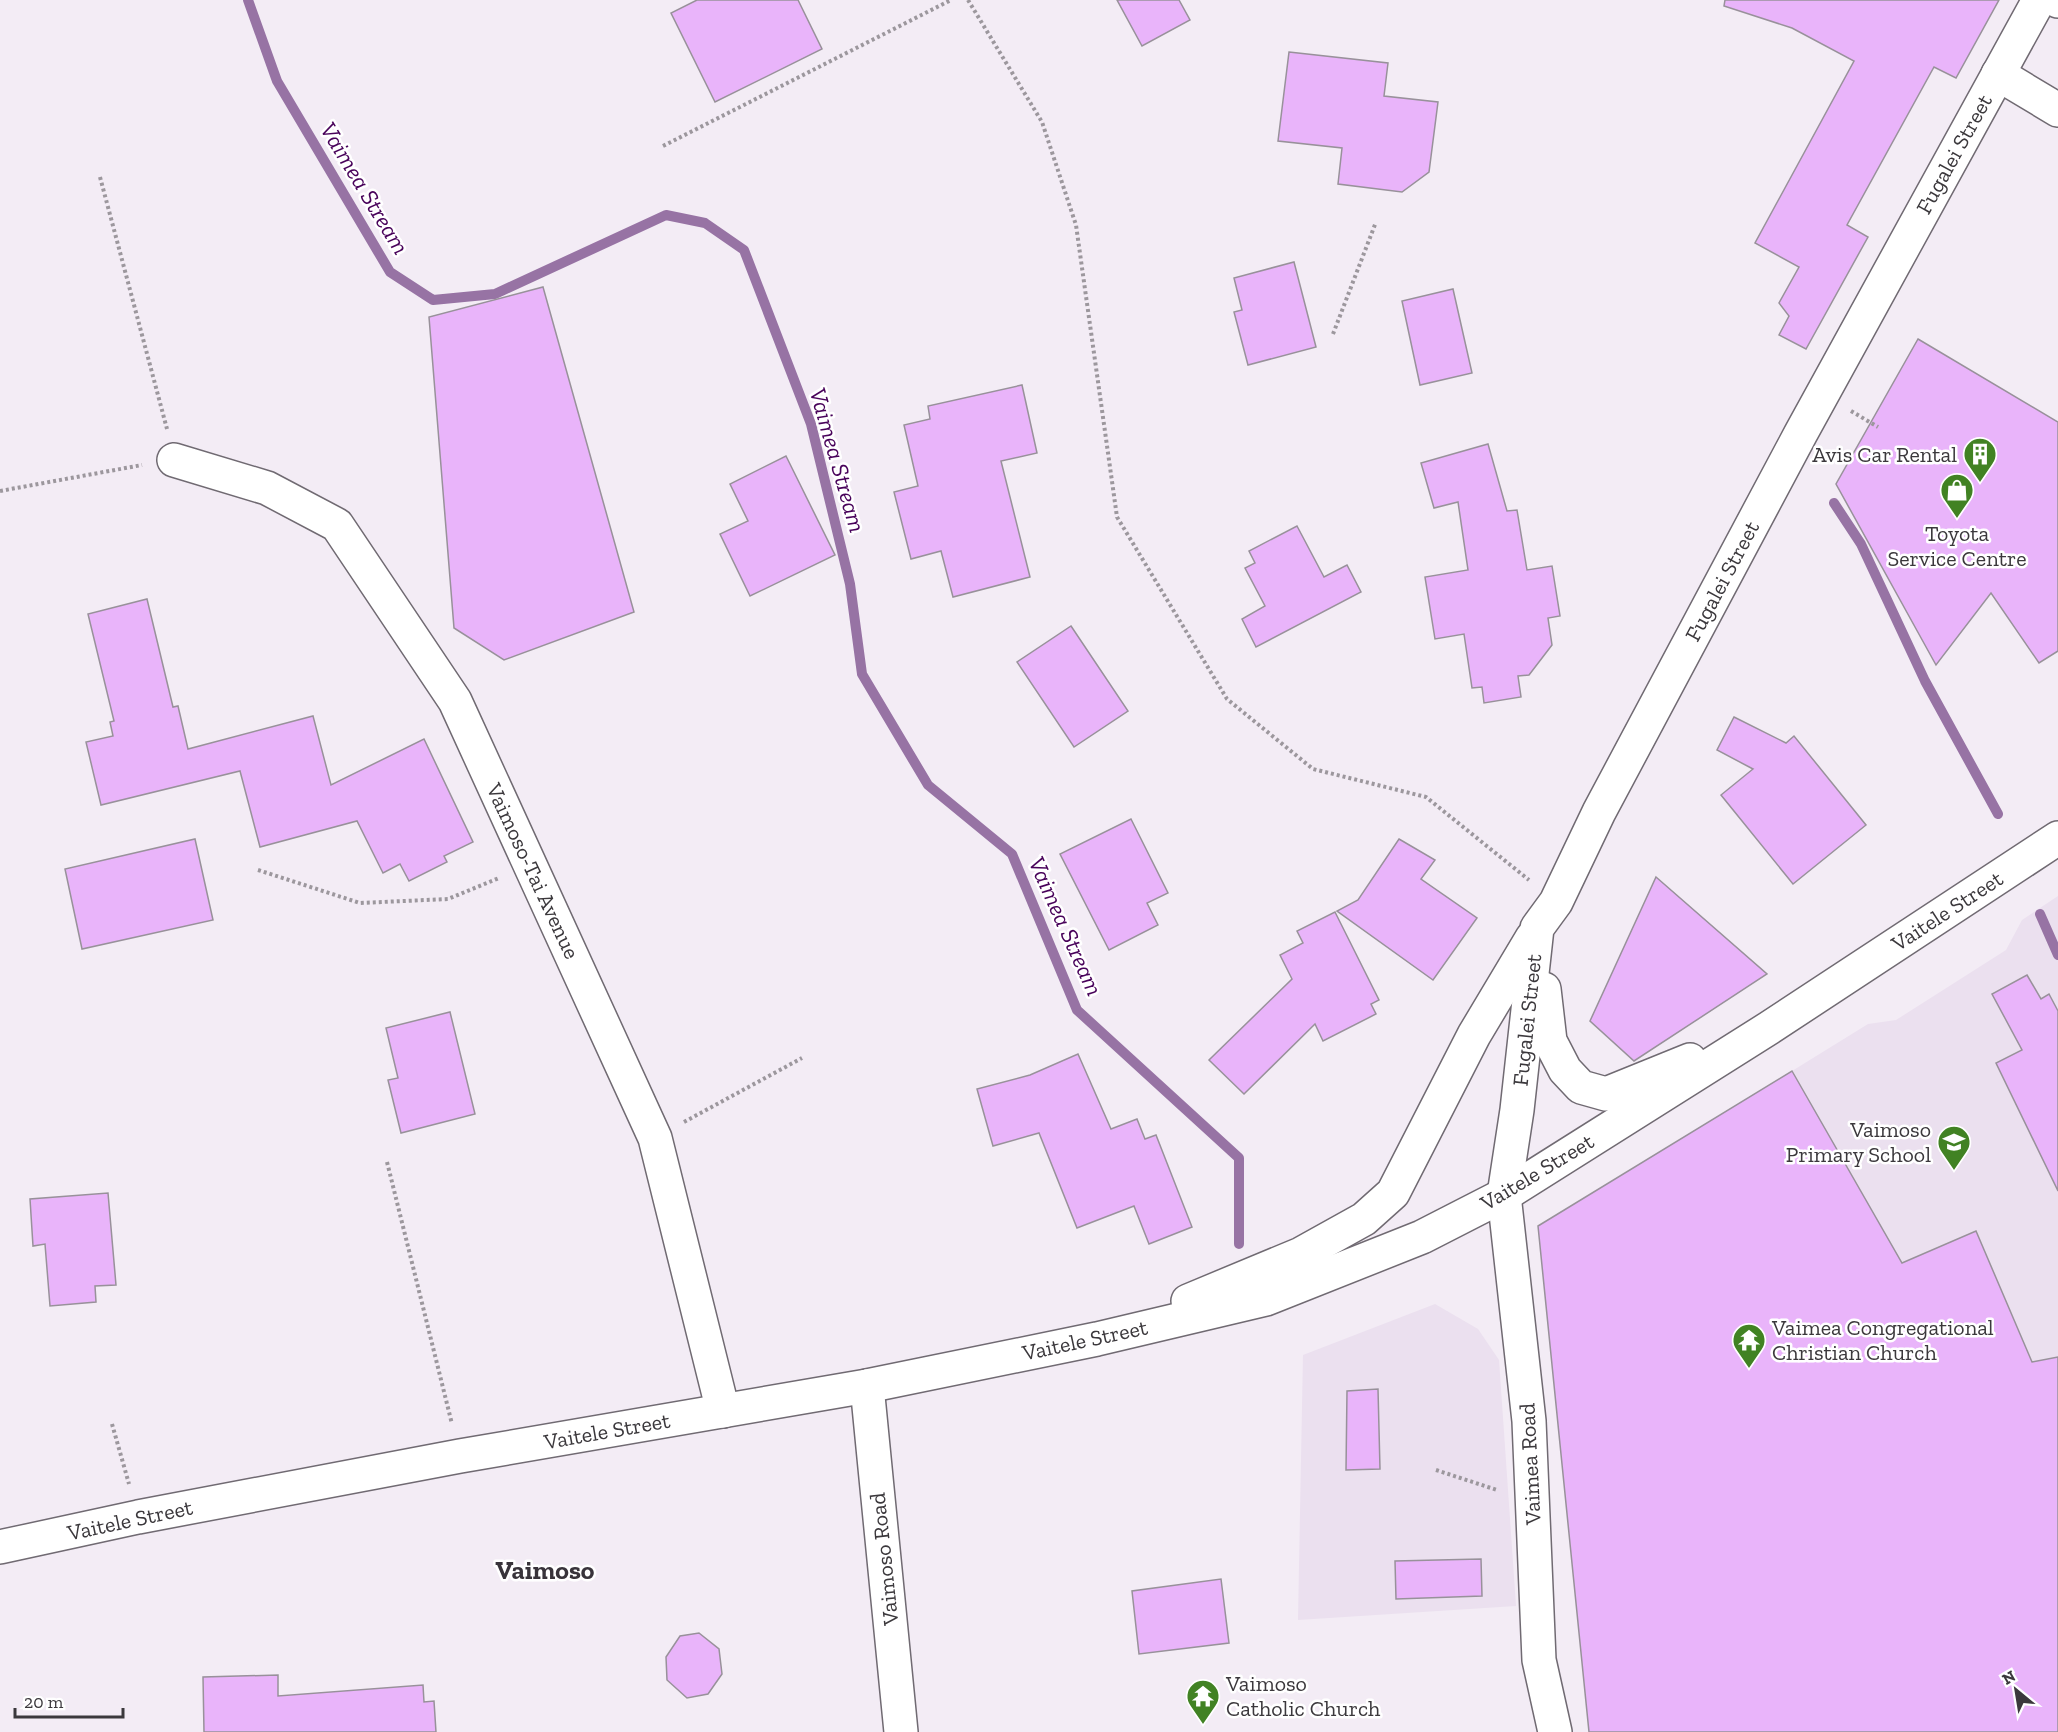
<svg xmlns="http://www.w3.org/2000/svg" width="2058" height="1732" viewBox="0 0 2058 1732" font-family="'Zilla Slab',serif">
  <rect width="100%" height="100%" fill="#f3ecf5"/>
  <!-- built -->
  <g fill="#ebe0ef">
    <path d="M 2058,896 L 2058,1469 L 1907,1272 L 1792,1071 L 1868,1024 L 1896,1020 L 2006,950 L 2022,920 Z"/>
    <path d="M 1435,1304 L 1478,1329 L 1499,1360 L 1516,1606 L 1298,1620 L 1303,1355 Z"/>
  </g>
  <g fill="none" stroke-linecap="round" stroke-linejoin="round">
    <!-- stream -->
    <g stroke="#9773a4" stroke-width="10">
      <path d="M 248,0 L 277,81 L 390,272 L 433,300 L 495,294 L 666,215 L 705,223 L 744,250 L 811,424 L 850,584 L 862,674 L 928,785 L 1012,854 L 1077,1010 L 1239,1158 L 1239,1244"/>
      <path d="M 1834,503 L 1861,544 L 1925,681 L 1998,814"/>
      <path d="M 2040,914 L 2058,955"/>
    </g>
  </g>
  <!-- building -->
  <g fill="#e9b4fa" stroke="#98919a" stroke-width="1.5">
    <path d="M 697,0 L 798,0 L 822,49 L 715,102 L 671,13 Z"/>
    <path d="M 1117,0 L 1179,0 L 1190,20 L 1142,46 Z"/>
    <path d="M 1725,0 L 1999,0 L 1956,78 L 1934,67 L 1847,225 L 1868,237 L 1806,349 L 1779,335 L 1789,316 L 1779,303 L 1799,267 L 1755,243 L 1854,61 L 1792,28 L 1724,6 Z"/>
    <path d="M 1289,52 L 1388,63 L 1384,96 L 1438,102 L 1429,172 L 1402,192 L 1338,184 L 1342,148 L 1278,141 Z"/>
    <path d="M 1294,262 L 1316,347 L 1248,365 L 1234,312 L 1242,310 L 1234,278 Z"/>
    <path d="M 543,287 L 634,612 L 504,660 L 454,628 L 429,317 Z"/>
    <path d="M 1453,289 L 1472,373 L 1420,385 L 1402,301 Z"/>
    <path d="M 1918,339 L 2058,422 L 2058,651 L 2039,663 L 1991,593 L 1936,665 L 1836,484 Z"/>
    <path d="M 1022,385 L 1037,453 L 1001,461 L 1030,577 L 953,597 L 941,551 L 911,559 L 894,492 L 918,486 L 904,425 L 930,419 L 928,406 Z"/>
    <path d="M 1488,444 L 1507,511 L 1517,510 L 1527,570 L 1552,566 L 1560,616 L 1548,618 L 1552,645 L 1529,675 L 1518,676 L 1521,697 L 1484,703 L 1482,687 L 1472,688 L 1464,634 L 1435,639 L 1425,577 L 1468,570 L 1458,502 L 1434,508 L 1421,463 Z"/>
    <path d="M 786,456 L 835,555 L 750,596 L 720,534 L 748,521 L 730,484 Z"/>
    <path d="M 1297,526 L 1324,577 L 1347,565 L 1361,592 L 1256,647 L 1242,619 L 1265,606 L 1245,568 L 1255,563 L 1249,551 Z"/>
    <path d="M 147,599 L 173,707 L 178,706 L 188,749 L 313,716 L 331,785 L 424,739 L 473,842 L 444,856 L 447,862 L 409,881 L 400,864 L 383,873 L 357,821 L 260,847 L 240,771 L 101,805 L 86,742 L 113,736 L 110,722 L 114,721 L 88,614 Z"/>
    <path d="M 1071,626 L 1128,711 L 1074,747 L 1017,662 Z"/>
    <path d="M 1734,717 L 1786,743 L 1794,736 L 1866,825 L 1793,884 L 1721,795 L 1753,769 L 1717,750 Z"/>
    <path d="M 1131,819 L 1168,893 L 1147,903 L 1158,925 L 1109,950 L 1060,854 Z"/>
    <path d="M 195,839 L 213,920 L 82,949 L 65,869 Z"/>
    <path d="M 1399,839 L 1435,860 L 1421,879 L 1477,918 L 1433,980 L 1337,911 L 1358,900 Z"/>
    <path d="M 1656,877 L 1767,974 L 1634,1061 L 1590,1021 Z"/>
    <path d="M 1335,912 L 1379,1000 L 1371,1004 L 1376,1014 L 1323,1041 L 1315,1024 L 1244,1094 L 1209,1060 L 1292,979 L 1280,955 L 1303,943 L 1297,931 Z"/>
    <path d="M 2027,975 L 2041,999 L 2049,994 L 2058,1011 L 2058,1191 L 1996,1063 L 2022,1050 L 1992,994 Z"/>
    <path d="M 450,1012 L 475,1114 L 401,1133 L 388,1080 L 398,1078 L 386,1028 Z"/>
    <path d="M 1078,1054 L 1111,1129 L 1137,1119 L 1145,1139 L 1156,1135 L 1192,1227 L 1149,1244 L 1134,1206 L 1077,1228 L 1039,1133 L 993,1146 L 977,1089 L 1030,1075 Z"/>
    <path d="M 1792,1071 L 1902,1263 L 1976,1231 L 2032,1362 L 2058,1357 L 2058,1732 L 1589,1732 L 1538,1226 Z"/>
    <path d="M 108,1193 L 116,1285 L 95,1286 L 96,1302 L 50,1306 L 45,1244 L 33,1246 L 30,1199 Z"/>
    <path d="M 1378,1389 L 1380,1469 L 1346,1470 L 1347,1391 Z"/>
    <path d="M 1481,1559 L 1482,1596 L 1396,1599 L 1395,1561 Z"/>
    <path d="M 1221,1579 L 1229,1643 L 1139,1654 L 1132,1591 Z"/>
    <path d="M 699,1633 L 719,1649 L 722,1674 L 708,1694 L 687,1698 L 667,1680 L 666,1657 L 680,1636 Z"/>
    <path d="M 278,1675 L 278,1696 L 423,1685 L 424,1702 L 434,1701 L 436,1732 L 204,1732 L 203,1677 Z"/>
  </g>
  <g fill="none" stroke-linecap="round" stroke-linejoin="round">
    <defs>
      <g id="minor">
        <path d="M 2057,0 L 2058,1"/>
        <path d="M 1998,74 L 2058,110"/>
        <path d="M 174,460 L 267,488 L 337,525 L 455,701 L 655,1138 L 723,1411"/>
        <path d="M 1504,1195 L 1529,1421 L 1539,1660 L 1555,1732"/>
        <path d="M 867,1386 L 901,1732"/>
      </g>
      <g id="major">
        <path d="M 1544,989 L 1550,1041 L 1565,1070 L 1581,1087 L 1606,1094 L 1690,1060"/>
        <path d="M 1504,1195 L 1517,1110 L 1537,928 L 1556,902 L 1599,812 L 1801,433 L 2039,0"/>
        <path d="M 1188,1301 L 1301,1254 L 1364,1219 L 1393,1193 L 1474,1035 L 1532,938"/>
        <path d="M 0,1547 L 138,1517 L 460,1456 L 867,1386 L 1097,1339 L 1266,1299 L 1422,1237 L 1504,1195 L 1769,1028 L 2058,838"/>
      </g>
    </defs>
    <!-- minor casing -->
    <use href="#minor" stroke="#706a72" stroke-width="36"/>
    <!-- major casing -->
    <use href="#major" stroke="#706a72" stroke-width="36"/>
    <!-- path -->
    <g stroke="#9c979d" stroke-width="4" stroke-dasharray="3 3" stroke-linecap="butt">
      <path d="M 968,0 L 1042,122 L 1076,225 L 1117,517 L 1227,699 L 1313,769 L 1426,797 L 1529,880"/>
      <path d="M 663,146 L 951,0"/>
      <path d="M 100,177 L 167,429"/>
      <path d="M 1333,334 L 1376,222"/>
      <path d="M 1851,411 L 1878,427"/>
      <path d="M 0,491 L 142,465"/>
      <path d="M 258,870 L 360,903 L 448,899 L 499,878"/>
      <path d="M 684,1122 L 802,1058"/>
      <path d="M 387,1162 L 452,1424"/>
      <path d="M 112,1424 L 129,1484"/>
      <path d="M 1436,1470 L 1497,1490"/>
    </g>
    <!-- minor -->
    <use href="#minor" stroke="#fff" stroke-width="33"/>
    <!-- major -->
    <use href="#major" stroke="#fff" stroke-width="33"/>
  </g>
  <!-- icons -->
  <defs>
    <symbol id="building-pin" viewBox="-11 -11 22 30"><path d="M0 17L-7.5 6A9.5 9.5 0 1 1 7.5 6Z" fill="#418223" stroke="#fff"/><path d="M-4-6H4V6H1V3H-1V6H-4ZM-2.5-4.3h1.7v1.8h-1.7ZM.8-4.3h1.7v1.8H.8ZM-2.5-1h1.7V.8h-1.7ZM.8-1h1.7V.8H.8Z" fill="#fff"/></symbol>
    <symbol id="shop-pin" viewBox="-11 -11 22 30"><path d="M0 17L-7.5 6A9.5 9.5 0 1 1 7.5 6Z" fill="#418223" stroke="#fff"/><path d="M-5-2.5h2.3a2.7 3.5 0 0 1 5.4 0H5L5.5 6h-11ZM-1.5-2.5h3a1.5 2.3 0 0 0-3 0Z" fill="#fff"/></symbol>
    <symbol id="school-pin" viewBox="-11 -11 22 30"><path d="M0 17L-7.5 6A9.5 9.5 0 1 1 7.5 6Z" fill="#418223" stroke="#fff"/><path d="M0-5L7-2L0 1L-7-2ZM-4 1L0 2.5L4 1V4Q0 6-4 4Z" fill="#fff"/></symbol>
    <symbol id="temple-pin" viewBox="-11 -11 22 30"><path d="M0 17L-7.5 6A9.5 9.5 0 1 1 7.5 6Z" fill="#418223" stroke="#fff"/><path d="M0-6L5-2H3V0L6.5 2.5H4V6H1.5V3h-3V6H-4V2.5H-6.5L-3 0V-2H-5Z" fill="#fff"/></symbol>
  </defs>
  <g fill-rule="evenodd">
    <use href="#building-pin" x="1961" y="435" width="38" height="52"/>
    <use href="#shop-pin" x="1938" y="471" width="38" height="52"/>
    <use href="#school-pin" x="1935" y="1123" width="38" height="52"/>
    <use href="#temple-pin" x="1730" y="1321" width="38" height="52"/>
    <use href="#temple-pin" x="1184" y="1677" width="38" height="52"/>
  </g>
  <g text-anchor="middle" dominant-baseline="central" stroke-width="5" stroke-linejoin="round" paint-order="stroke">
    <!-- street labels -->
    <g font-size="22" fill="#3b383c" stroke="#fff">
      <text transform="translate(1954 154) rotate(-61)">Fugalei Street</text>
      <text transform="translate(1722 581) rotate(-62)">Fugalei Street</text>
      <text transform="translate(533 871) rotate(65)">Vaimoso-Tai Avenue</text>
      <text transform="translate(1947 911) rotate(-33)">Vaitele Street</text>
      <text transform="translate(1527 1020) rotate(-84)">Fugalei Street</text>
      <text transform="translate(1537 1172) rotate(-31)">Vaitele Street</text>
      <text transform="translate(1085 1340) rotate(-12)">Vaitele Street</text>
      <text transform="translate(607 1431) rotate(-10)">Vaitele Street</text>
      <text transform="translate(1530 1464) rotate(-93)">Vaimea Road</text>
      <text transform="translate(130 1520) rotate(-12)">Vaitele Street</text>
      <text transform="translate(884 1559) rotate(-96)">Vaimoso Road</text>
    </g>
    <!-- poi labels -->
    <g font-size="22" fill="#3b383c" stroke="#fff" text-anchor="end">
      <text x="1957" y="454">Avis Car Rental</text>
      <text x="1957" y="533" text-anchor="middle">Toyota<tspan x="1957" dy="25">Service Centre</tspan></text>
      <text x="1931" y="1129">Vaimoso<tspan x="1931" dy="25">Primary School</tspan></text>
      <text x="1772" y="1327" text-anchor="start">Vaimea Congregational<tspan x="1772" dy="25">Christian Church</tspan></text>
      <text x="1226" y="1683" text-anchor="start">Vaimoso<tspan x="1226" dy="25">Catholic Church</tspan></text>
    </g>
    <!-- water labels -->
    <g font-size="24" font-style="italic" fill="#48025a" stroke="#fff">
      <text transform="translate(365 188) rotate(59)">Vaimea Stream</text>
      <text transform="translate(838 460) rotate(74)">Vaimea Stream</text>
      <text transform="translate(1066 926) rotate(66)">Vaimea Stream</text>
    </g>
    <!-- quarter labels -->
    <g font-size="26" font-weight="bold" fill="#38333a" stroke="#fff">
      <text x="545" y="1570">Vaimoso</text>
    </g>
  </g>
  <!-- north arrow -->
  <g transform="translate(2016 1690) rotate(330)" stroke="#ffffff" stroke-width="4.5" paint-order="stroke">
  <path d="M0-4.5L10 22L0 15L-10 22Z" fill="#3b383c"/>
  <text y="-9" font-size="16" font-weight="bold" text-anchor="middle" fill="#3b383c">N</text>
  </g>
  <!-- scale -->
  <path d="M15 1708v9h108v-9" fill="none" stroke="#3b383c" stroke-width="3"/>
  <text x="24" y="1708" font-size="18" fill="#3b383c" stroke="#ffffff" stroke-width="4.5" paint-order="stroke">20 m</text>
</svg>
